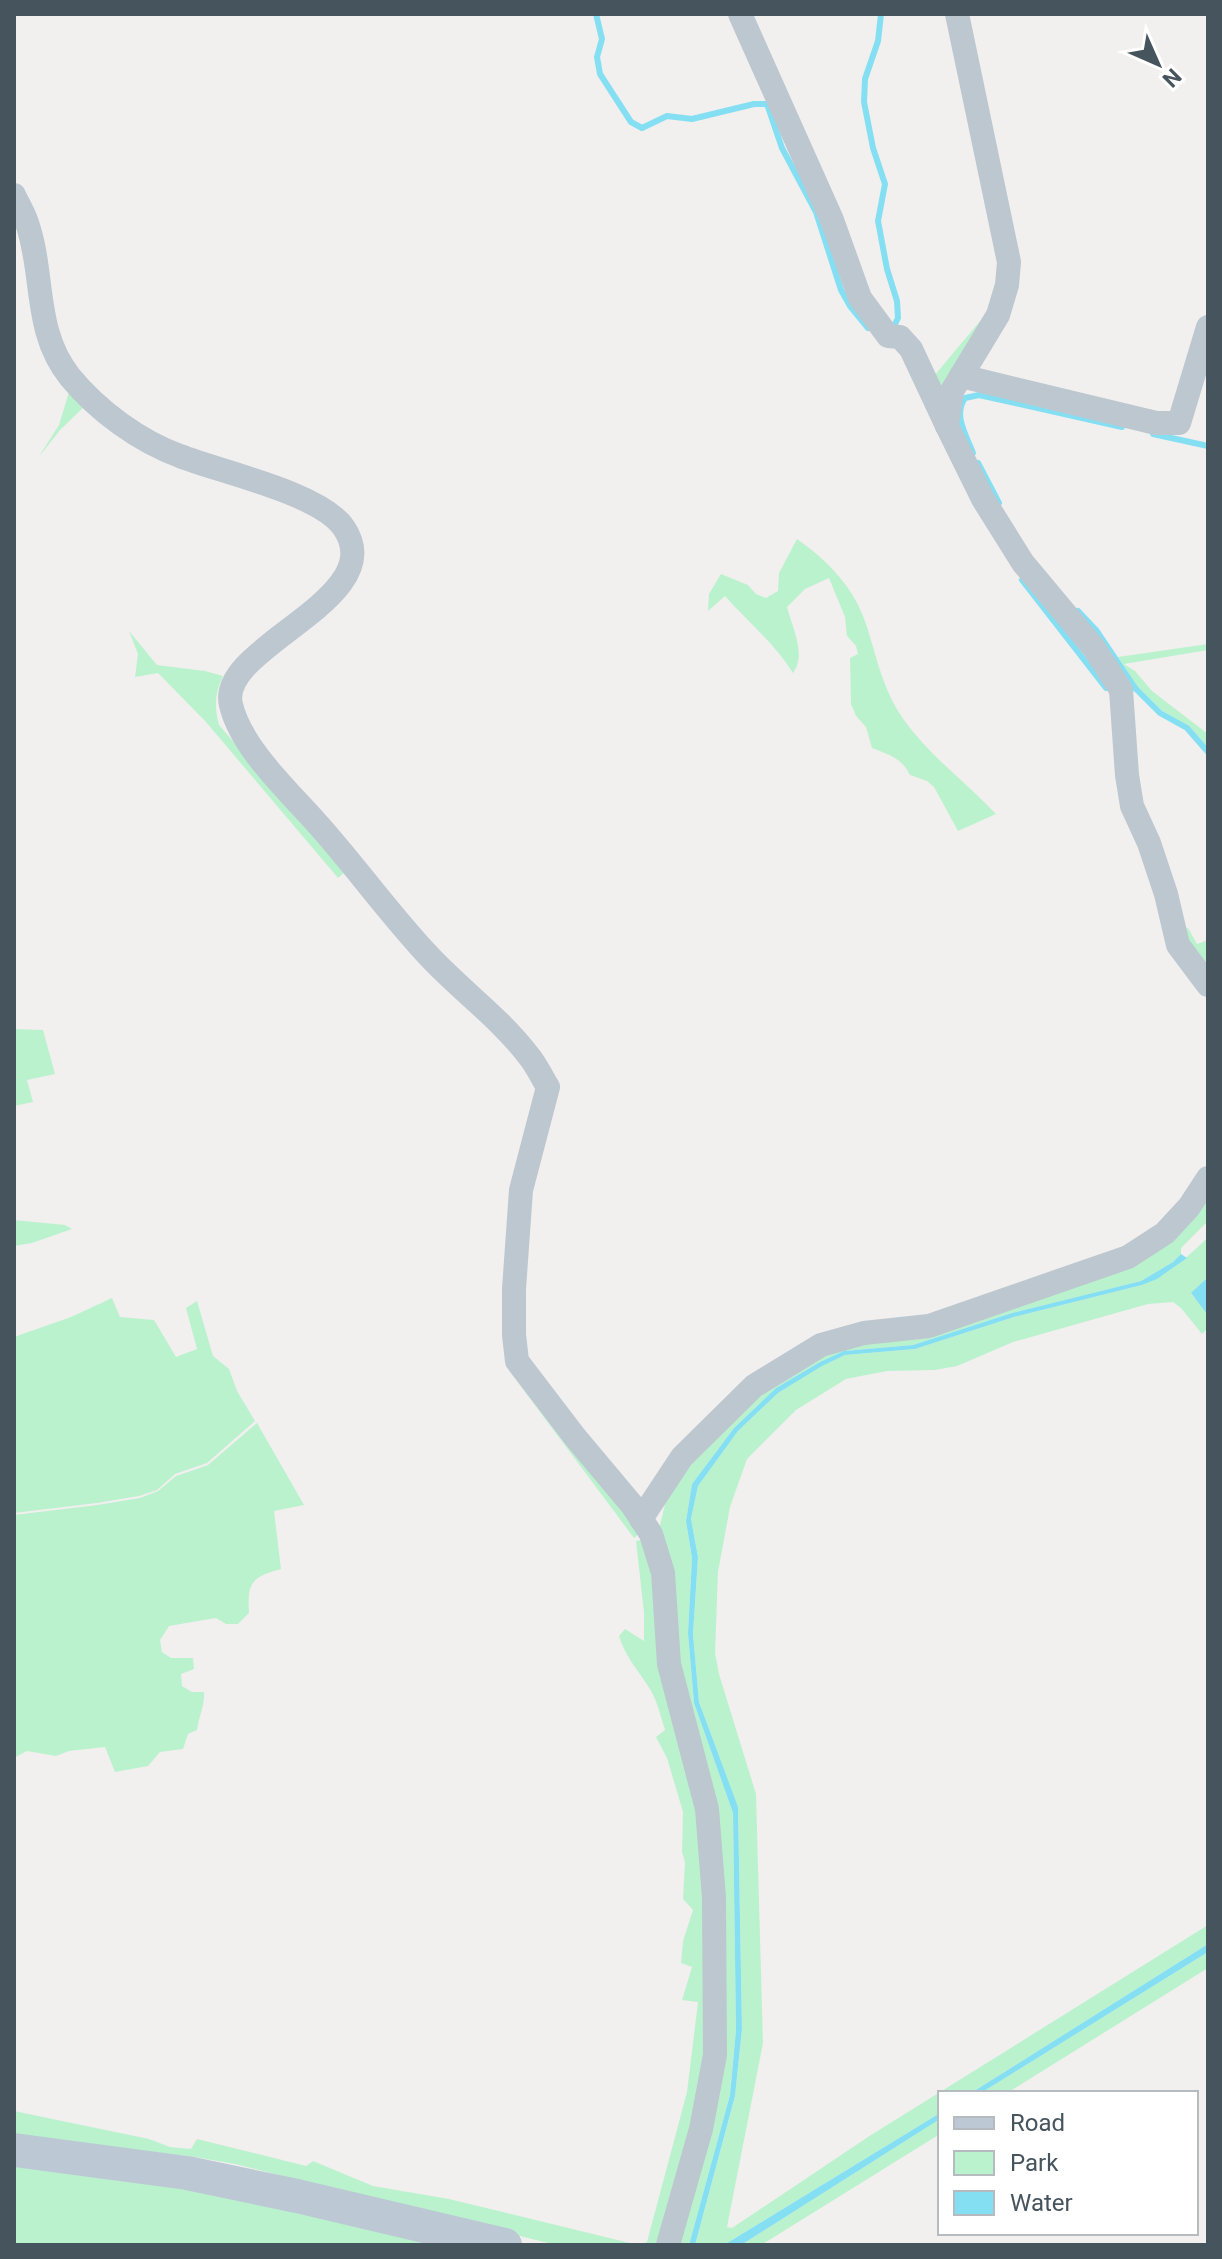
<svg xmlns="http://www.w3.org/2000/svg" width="1222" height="2259" viewBox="0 0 1222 2259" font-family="Roboto,sans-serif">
  <rect width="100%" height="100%" fill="#f2efef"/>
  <!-- green -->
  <g fill="#bbf2ce">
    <path d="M 986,314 L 947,394 L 934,376 Z"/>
    <path d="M 71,385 L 88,403 L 60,430 L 38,458 L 59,425 Z"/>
    <path d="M 797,539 C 828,561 854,587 866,624 C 876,654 881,683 898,711 C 924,752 963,779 996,814 L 958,831 L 934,787 L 927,781 L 910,775 C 901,757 889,755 872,748 L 866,727 L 856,716 L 851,704 L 850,658 L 858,654 L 856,646 L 847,636 L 845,617 L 829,578 L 805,589 L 787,607 C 792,627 807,655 793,673 C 775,644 748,622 725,596 L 708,611 L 709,594 L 721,574 L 748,585 L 756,594 L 766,598 L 778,591 L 779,573 Z"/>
    <path d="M 129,631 L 157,665 L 205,671 L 223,676 C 215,693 214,707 219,725 L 346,871 L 338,878 L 206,722 L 158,673 L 135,677 L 138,654 Z"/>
    <path d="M 1208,644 L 1208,650 L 1124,664 L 1135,671 L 1152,691 L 1208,734 L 1208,747 L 1190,727 L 1161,710 L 1137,686 L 1118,657 Z"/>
    <path d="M 1188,928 L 1197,944 L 1208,940 L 1208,979 L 1181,930 Z"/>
    <path d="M 14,1029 L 43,1030 L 55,1074 L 27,1080 L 33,1102 L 14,1106 Z"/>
    <path d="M 1208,1189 L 1208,1221 L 1181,1248 L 1181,1254 L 1173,1262 L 1141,1281 L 1012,1313 L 913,1345 L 845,1351 L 820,1362 L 776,1388 L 734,1428 L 692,1484 L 686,1521 L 692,1558 L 688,1633 L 694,1703 L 733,1813 L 736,2030 L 730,2095 L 689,2245 L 674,2245 L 721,2056 L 686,1720 L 659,1530 L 665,1504 L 677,1484 L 694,1458 L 740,1407 L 823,1349 L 1078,1283 Z"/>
    <path d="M 14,1220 L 65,1225 L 72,1229 L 32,1243 L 14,1246 Z"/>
    <path d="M 1208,1237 L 1208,1277 L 1191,1294 L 1208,1312 L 1208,1328 L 1202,1334 L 1181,1308 L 1173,1302 L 1148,1304 L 1013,1342 L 957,1366 L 935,1370 L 887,1371 L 846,1379 L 796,1410 L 747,1459 L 730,1507 L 718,1572 L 715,1653 L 719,1674 L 756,1794 L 763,2043 L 727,2227 L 732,2228 L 871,2135 L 1208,1925 L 1208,1944 L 971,2093 L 940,2093 L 940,2113 L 724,2245 L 695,2245 L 735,2096 L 742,2029 L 738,1808 L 699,1702 L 693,1634 L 698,1557 L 691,1519 L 698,1486 L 738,1431 L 778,1393 L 821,1366 L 845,1355 L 915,1349 L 1014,1317 L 1142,1285 C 1169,1274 1188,1257 1208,1237 Z"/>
    <path d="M 112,1298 L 120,1317 L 154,1320 L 176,1357 L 197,1349 L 186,1308 L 197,1301 L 213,1356 L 229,1369 L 237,1391 L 255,1421 L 207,1463 L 175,1474 L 157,1490 L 139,1496 L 97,1503 L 14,1513 L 14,1337 L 71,1317 Z"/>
    <path d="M 508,1369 L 517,1371 L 642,1531 L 634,1538 Z"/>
    <path d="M 257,1423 L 304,1505 L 274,1511 L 281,1569 C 252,1577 247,1582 249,1613 L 238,1624 L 226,1624 L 216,1618 L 169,1626 L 160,1640 L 162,1652 L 171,1658 L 193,1658 L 194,1669 L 181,1674 L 182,1686 L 192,1692 L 204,1692 C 205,1705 199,1716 197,1730 L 188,1734 L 183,1749 L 160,1752 L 148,1766 L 115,1772 L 105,1747 L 69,1751 L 56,1756 L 27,1751 L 14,1758 L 14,1515 L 97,1505 L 140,1498 L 158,1491 L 176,1476 L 208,1465 Z"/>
    <path d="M 645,1539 L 650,1561 L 660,1673 L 702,1825 L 706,2038 L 694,2112 L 660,2245 L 556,2245 L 235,2164 L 195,2157 L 14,2135 L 14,2111 L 149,2139 L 170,2147 L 191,2149 L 197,2139 L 306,2166 L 313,2161 L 373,2186 L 449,2199 L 638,2245 L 647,2242 L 687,2092 L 698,2002 L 682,2000 L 692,1967 L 681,1963 L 683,1941 L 693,1910 L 683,1899 L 685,1862 L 682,1852 L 683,1812 L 667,1758 L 656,1737 L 665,1730 C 660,1715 657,1699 648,1686 C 637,1669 625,1656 619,1636 L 625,1629 L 644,1641 L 644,1613 L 636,1541 Z"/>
    <path d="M 1208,1952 L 1208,1968 L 1007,2093 L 981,2093 Z"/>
    <path d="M 940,2119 L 940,2134 L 761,2245 L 741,2245 Z"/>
    <path d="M 14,2157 L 162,2177 L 471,2245 L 14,2245 Z"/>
  </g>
  <!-- water -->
  <g fill="#85dff2">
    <path d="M 1181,1254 L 1187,1258 L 1157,1279 L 1142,1285 L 1014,1317 L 915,1349 L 845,1355 L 822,1366 L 778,1393 L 738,1431 L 698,1486 L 691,1519 L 698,1557 L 693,1634 L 699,1702 L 738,1807 L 742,2029 L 735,2096 L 695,2245 L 689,2245 L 730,2095 L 736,2030 L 733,1813 L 694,1703 L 688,1633 L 692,1558 L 686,1521 L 692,1484 L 734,1428 L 776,1388 L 820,1362 L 844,1351 L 913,1345 L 1012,1313 L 1141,1281 L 1173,1262 Z"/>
    <path d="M 1208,1277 L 1208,1312 L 1207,1314 L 1191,1293 Z"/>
    <path d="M 1208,1944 L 1208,1952 L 981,2093 L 971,2093 Z"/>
    <path d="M 940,2113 L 940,2119 L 741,2245 L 724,2245 Z"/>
  </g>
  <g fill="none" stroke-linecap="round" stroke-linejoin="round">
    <!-- stream -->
    <g stroke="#85dff2" stroke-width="6">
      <path d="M 596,14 L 602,39 L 597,57 L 600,74 L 631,122 L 642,128 L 667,116 L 692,119 L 754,104 L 767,104 L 782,148 L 816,212 L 841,290 L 850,306 L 868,328"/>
      <path d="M 881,14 L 878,41 L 865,79 L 864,102 L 873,148 L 885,184 L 878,221 L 887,269 L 897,301 L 898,318 L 891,332"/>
      <path d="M 1153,434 L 1208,446"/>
      <path d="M 973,453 C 966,435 953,415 965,398 L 979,395 L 1122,427"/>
      <path d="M 978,463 L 999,503"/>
      <path d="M 1022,580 L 1106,688"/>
      <path d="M 1078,611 L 1096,630 L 1135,688"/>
      <path d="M 1127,689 L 1135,688 L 1160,713 L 1187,728 L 1208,752"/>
    </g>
    <!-- street -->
    <g stroke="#bcc7cf" stroke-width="24">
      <path d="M 740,14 L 832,220 L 860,298 L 888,336 L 900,337 L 911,349 L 947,426"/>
      <path d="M 957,14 L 1009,262 L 1007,285 L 998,315 L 952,391 L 947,426 L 983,499 L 1023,563 L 1094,648 L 1121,690 L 1127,775 L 1132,806 L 1149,843 L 1166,894 L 1178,945 L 1208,985"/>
      <path d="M 14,195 C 18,204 24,213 27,223 C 45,275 33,331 70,377 C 98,411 139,441 180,456 C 220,472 321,493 344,528 C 392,600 216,646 231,705 C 241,747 286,789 314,820 C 353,863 387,911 427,954 C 459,989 499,1017 528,1055 C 536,1064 541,1076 548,1087 L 521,1190 L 514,1289 L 514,1335 L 517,1361 L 575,1437 L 632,1505 L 651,1534 L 663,1573 L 669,1664 L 707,1809 L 714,1898 L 715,2055 L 701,2129 L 668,2245"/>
      <path d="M 961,376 L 1156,423 L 1179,423 L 1208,327"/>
      <path d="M 641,1519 L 682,1457 L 754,1386 L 821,1345 L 864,1333 L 929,1326 L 1128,1257 L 1165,1233 L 1189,1207 L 1208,1178"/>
    </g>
    <!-- secondary -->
    <path stroke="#bcc9d4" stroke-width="34" d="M 14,2150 L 187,2173 L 297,2196 L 505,2245"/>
  </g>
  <!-- border -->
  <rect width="1222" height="2259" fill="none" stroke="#46545e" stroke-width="32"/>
  <!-- legend -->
  <rect x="938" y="2091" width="260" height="144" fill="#ffffff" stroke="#b5bbbf" stroke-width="2"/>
  <rect x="954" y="2117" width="40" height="12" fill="#bcc9d4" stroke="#b5bbbf" stroke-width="2"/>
  <text x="1010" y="2131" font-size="24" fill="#46545e">Road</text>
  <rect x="954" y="2151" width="40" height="24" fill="#bbf2ce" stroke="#b5bbbf" stroke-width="2"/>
  <text x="1010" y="2171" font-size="24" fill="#46545e">Park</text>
  <rect x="954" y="2191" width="40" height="24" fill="#85dff2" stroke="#b5bbbf" stroke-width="2"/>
  <text x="1010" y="2211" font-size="24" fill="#46545e">Water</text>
  <!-- north arrow -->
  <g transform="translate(1158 64) rotate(135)" stroke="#ffffff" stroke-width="6" paint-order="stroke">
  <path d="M0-6L14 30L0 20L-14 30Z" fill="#46545e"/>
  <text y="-12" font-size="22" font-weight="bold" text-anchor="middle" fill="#46545e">N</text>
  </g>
</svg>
